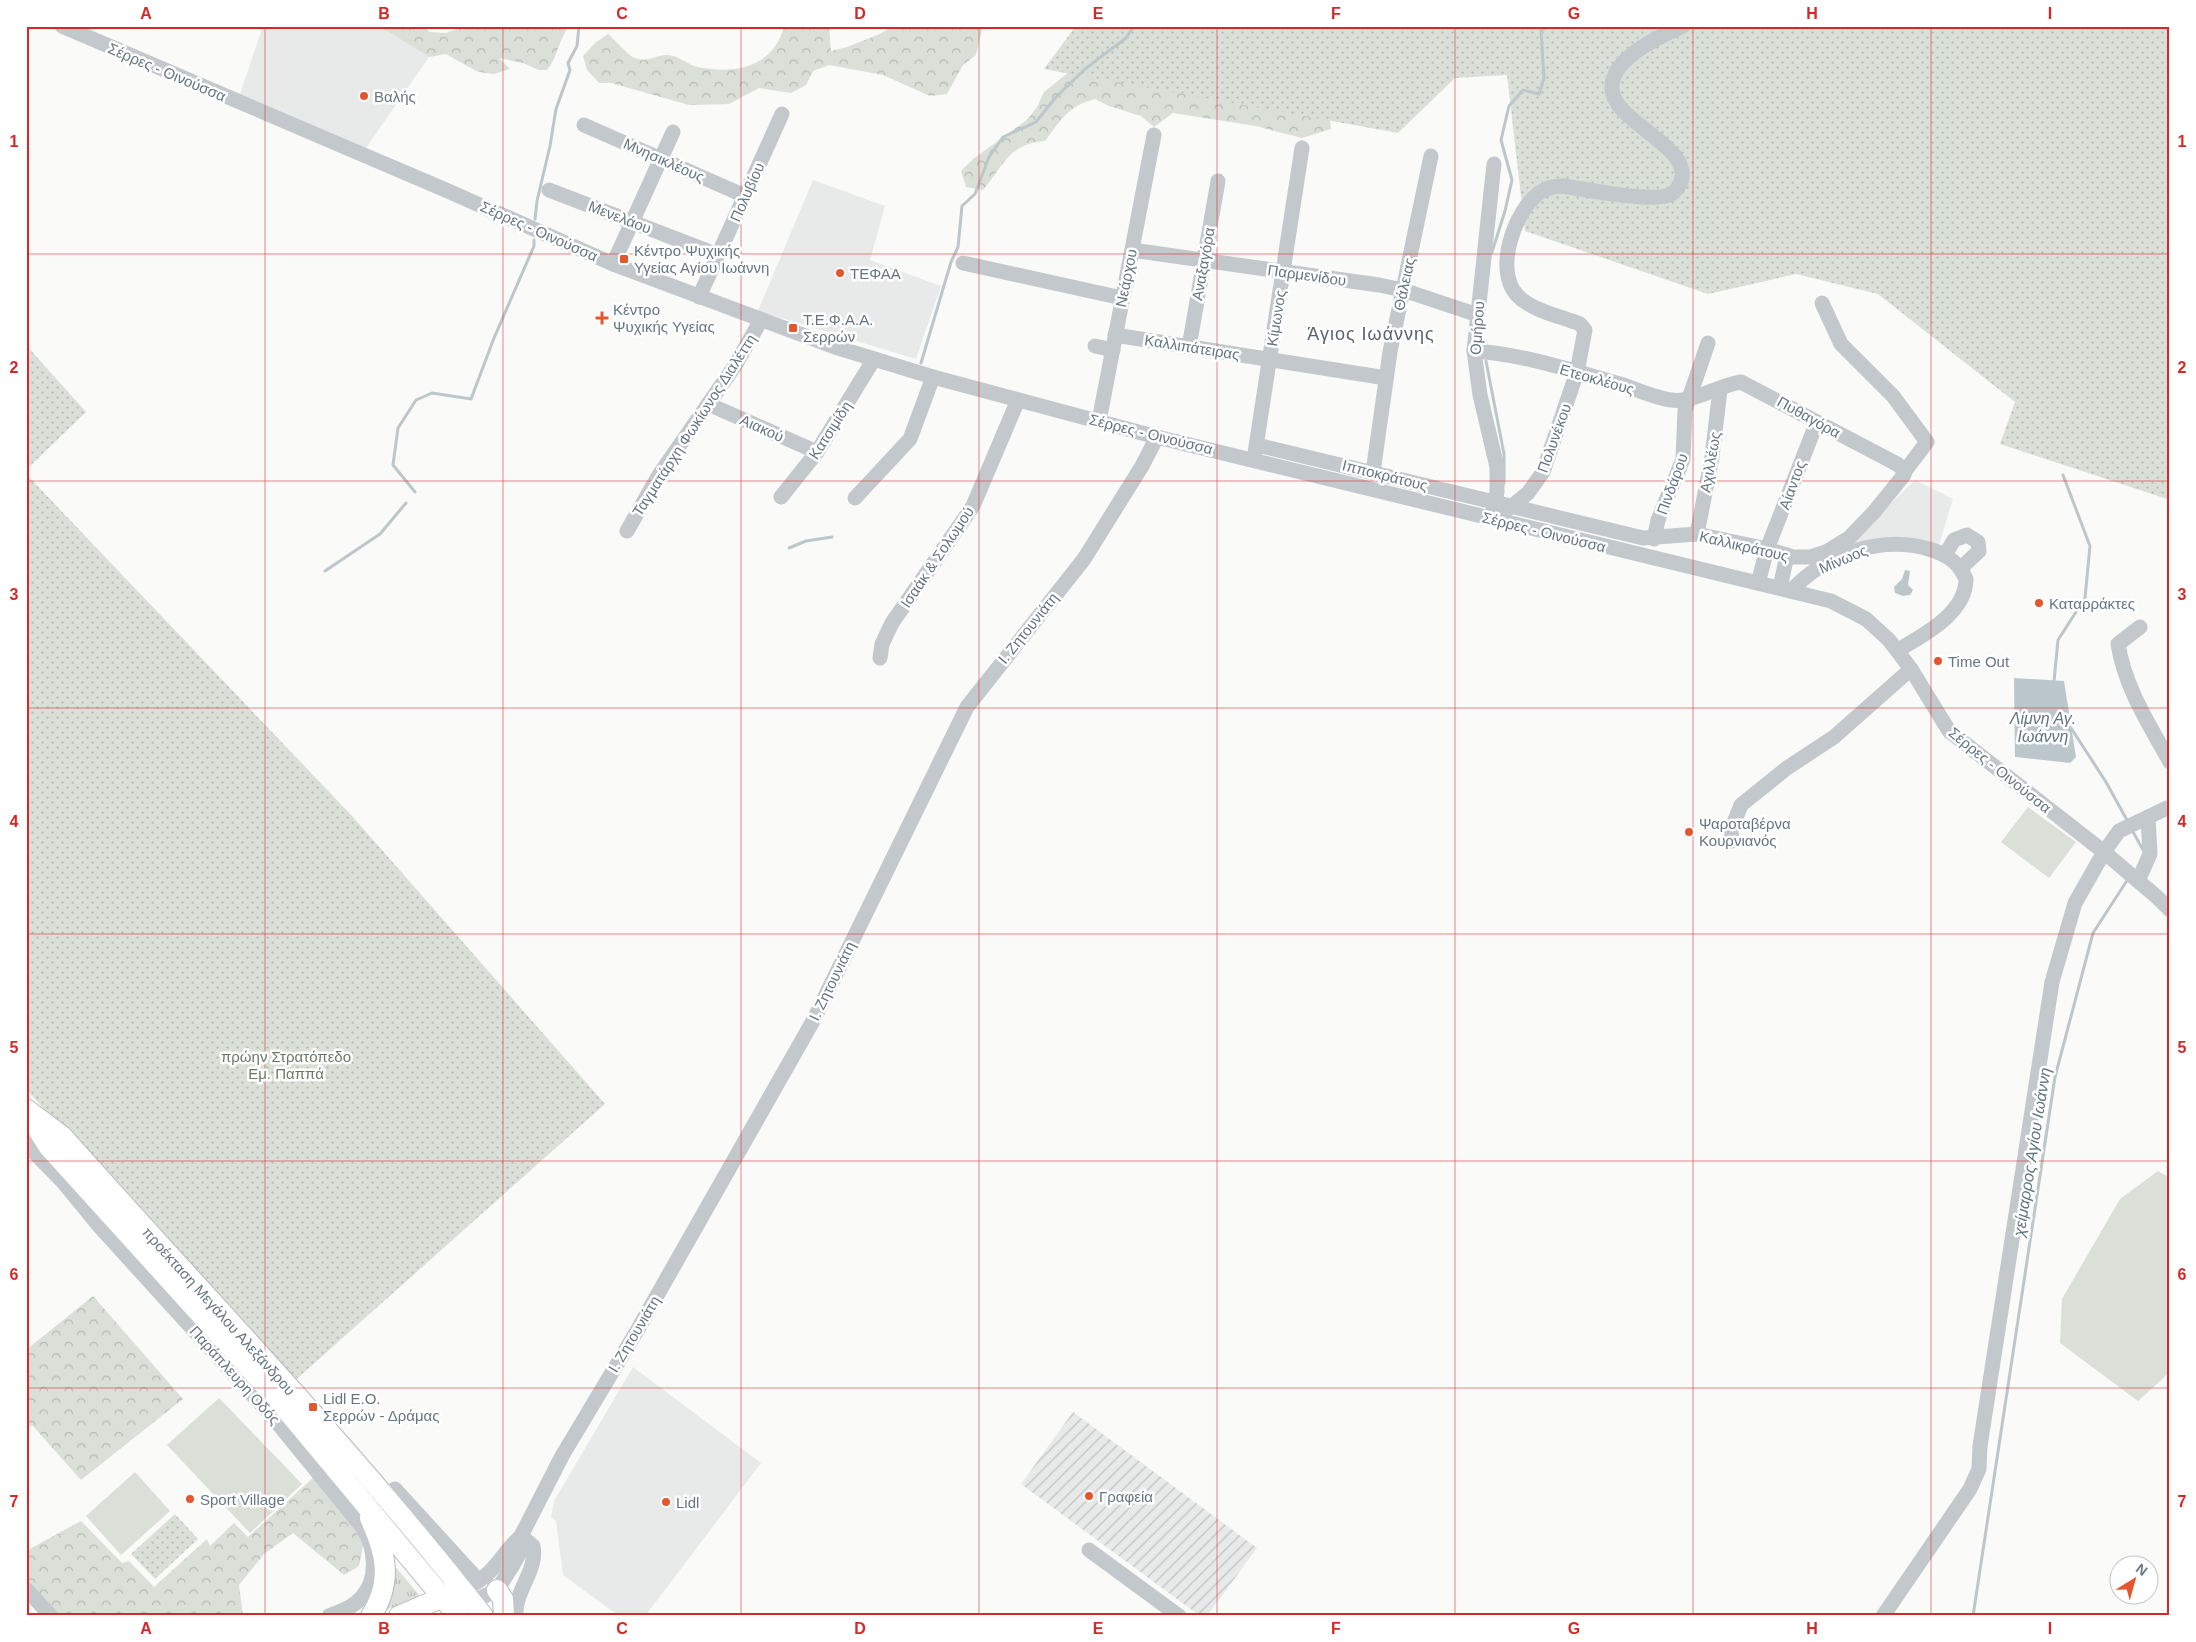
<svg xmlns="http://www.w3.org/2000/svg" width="2196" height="1642" viewBox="0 0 2196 1642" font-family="Helvetica,sans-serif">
  <defs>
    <pattern id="industrial-furrows" width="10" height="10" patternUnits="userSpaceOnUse" patternTransform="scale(1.25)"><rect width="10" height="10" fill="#e8e9e9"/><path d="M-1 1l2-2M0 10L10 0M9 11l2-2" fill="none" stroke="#c0c1c2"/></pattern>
    <pattern id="grass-tufts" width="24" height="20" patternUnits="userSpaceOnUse" patternTransform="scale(1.25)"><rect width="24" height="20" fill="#dadfd7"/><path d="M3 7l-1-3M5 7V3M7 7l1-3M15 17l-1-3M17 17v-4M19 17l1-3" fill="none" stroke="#b4b9b4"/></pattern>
    <pattern id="forest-crowns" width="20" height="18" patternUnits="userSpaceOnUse" patternTransform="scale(1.25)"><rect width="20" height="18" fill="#dadfd7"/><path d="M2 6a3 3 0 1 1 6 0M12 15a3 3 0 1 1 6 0" fill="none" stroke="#b4b9b4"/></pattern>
    <pattern id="park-dots" width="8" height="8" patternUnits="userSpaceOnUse" patternTransform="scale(1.25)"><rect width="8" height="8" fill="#dadfd7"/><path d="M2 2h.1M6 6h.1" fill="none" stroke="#b4b9b4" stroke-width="1.8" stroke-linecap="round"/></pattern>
  </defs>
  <rect width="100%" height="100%" fill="#fafaf8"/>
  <!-- built -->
  <g fill="#e8e9e9">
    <path d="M 263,26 L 379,26 L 429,57 L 366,148 L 240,94 Z"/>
    <path d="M 813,180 L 885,206 L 870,260 L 941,286 L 916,359 L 758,311 Z"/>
    <path d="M 1915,480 L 1953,499 L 1938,548 L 1849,544 Z"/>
    <path d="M 633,1367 L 761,1463 L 645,1616 L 619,1616 L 563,1575 L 556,1521 L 551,1517 L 554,1501 Z"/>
  </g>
  <!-- industrial -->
  <path fill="url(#industrial-furrows)" d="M 1073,1412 L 1257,1548 L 1207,1616 L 1200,1616 L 1021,1484 Z"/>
  <!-- grass -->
  <path fill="url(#grass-tufts)" d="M 393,1564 L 420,1596 L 386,1610 L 394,1585 Z"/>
  <!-- forest -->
  <g fill="url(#forest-crowns)">
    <path d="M 379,26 L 422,26 L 430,32 L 446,33 L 464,26 L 569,26 C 559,39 557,58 547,70 L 539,70 L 523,63 L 499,58 L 510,69 L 494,74 L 485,73 L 476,71 L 446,54 L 429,57 Z"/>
    <path d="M 784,26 L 829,26 L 831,51 L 847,47 L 880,34 L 893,26 L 983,26 L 976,55 L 963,65 L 947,94 L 930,96 L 883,75 L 829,65 L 813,71 L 806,85 L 791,93 L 759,88 L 729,104 L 689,105 L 611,83 L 599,83 L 587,70 L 583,56 L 595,43 L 608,34 C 615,40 627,54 633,57 C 646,64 655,55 666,55 C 679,55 687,65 698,67 C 735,75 774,67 784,26 Z"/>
    <path d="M 1184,26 L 1329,112 L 1331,129 L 1302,138 L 1256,126 L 1173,113 L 1154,127 L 1141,116 L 1109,106 L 1095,99 C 1068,106 1061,120 1045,141 C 1008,144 1004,165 983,190 L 966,187 L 961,171 L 973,159 L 1027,120 L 1037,107 L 1044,92 L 1084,60 Z"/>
    <path d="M 93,1296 L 183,1399 L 81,1480 L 32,1425 L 26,1429 L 26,1350 Z"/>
    <path d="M 315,1476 L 364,1541 L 359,1566 L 344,1575 L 293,1533 L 264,1554 L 239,1585 L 243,1616 L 57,1616 L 26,1583 L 26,1551 L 81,1521 L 122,1563 L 129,1561 L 154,1587 L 207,1539 L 210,1546 L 234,1523 L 248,1537 Z"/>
  </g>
  <!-- park -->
  <g fill="url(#park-dots)">
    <path d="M 1076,26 L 2170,26 L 2170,500 L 2000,444 L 2015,402 L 1878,294 L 1796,274 L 1708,294 L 1525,231 L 1507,75 L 1455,78 L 1398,133 L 1044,69 Z"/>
    <path d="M 26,345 L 86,412 L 26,470 Z"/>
    <path d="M 26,474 L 352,816 L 605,1104 L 291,1384 L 26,1089 Z"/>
    <path d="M 175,1514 L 198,1539 L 155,1579 L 131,1554 Z"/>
  </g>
  <!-- pitch -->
  <g fill="#dadfd7">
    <path d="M 2028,807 L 2076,842 L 2049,878 L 2001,842 Z"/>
    <path d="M 2158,1171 L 2170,1178 L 2170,1372 L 2138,1401 L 2060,1343 L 2062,1299 L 2120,1199 Z"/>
    <path d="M 219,1398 L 302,1484 L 250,1533 L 167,1445 Z"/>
    <path d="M 135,1472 L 170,1511 L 121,1555 L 86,1516 Z"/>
  </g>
  <!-- water -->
  <g fill="#bbc7cb">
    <path d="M 1905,570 L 1910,571 L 1908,585 L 1913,590 L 1910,595 L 1903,596 L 1895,593 L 1894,587 L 1902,579 Z"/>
    <path d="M 2014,678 L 2064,681 L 2076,757 L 2070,763 L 2015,757 Z"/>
  </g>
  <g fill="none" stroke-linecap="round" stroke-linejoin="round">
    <!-- stream -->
    <g stroke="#bbc7cb" stroke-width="3">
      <path d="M 535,219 L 537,201 L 550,146 L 556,109 L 570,70 L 568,63 L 577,46 L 579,26"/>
      <path d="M 1492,252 L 1505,211 L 1512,180 L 1501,140 L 1509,106 L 1523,90 L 1539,94 L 1544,78 L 1541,31 L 1548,26"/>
      <path d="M 1486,361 L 1504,454 L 1504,483"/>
      <path d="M 921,363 L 951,262 L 958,247 L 962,206 L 975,194 L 989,157 L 1003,137 L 1036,122 L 1055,98 L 1085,69 L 1126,38 L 1134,26"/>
      <path d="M 415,492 L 393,465 L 398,428 L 416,400 L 432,393 L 471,399 L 494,338 L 534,246 L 534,240"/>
      <path d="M 789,548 L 806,541 L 832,537"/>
      <path d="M 325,571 L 380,534 L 406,503"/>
      <path d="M 2054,681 L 2058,640 L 2085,598 L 2090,546 L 2063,475"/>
      <path d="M 2071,728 L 2106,782 L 2128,822"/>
      <path d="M 2132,830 L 2143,850"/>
      <path d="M 1973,1616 L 2055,1077 L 2093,933 L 2128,879"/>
    </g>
    <defs>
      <g id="major">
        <path d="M 26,1109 L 62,1136 C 203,1295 352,1448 483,1616"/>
        <path d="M 31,1119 L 49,1147 L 280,1402 L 458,1616"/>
        <path d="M 370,1518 C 386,1552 393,1582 371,1616"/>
        <path d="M 497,1590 L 503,1599 L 504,1616"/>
        <path d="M 399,1616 L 455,1592"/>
      </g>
    </defs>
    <!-- major casing -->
    <use href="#major" stroke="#b5babe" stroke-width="22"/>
    <!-- minor -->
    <g stroke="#c3c8cc" stroke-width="15">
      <path d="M 62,26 L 448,191 L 613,264 L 835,347 L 933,377 L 1157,437 L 1831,601 L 1866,619 L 1889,640 L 1911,669 L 1949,731 L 2104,852 L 2157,897 L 2170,910"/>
      <path d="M 584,125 L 745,196"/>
      <path d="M 549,190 L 718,255"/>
      <path d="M 1132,250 L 1379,285 L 1403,290 L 1478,315"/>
      <path d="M 963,263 L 1122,298"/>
      <path d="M 613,264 L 673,132"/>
      <path d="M 699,297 L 782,114"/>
      <path d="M 1822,303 L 1841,344 L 1893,396 L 1927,442 L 1905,471"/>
      <path d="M 1115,335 L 1386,378"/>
      <path d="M 1095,346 L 1113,350"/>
      <path d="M 1189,347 L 1218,181"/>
      <path d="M 708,404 L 817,452"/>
      <path d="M 1099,421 L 1154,135"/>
      <path d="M 1257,445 L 1643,538 L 1697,534 L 1767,549 L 1793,557 L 1810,557 L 1828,551 L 1849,538 L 1874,512 L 1904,475 L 1905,471 L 1897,464 L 1741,382 C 1721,385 1703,397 1683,400 C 1666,403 1636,389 1620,384 C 1573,371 1523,354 1474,351"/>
      <path d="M 1255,453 L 1302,148"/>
      <path d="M 1373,472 L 1390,352 L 1431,156"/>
      <path d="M 781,497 L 817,452 L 874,359"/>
      <path d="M 855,498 L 910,439 L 933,377"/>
      <path d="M 1507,510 L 1528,493 L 1543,472 L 1577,372 L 1585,330 L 1580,324 C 1560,316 1532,311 1517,295 C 1494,270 1514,212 1539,193 C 1546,188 1555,186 1564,186 C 1586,190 1647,201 1666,196 C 1672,195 1678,189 1680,184 C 1697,147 1612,123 1612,88 C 1611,58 1660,36 1683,26"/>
      <path d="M 1493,511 L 1497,492 L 1497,467 L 1480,395 L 1474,351 L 1494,164"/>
      <path d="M 627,531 L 659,475 L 736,364 L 761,320"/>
      <path d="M 1697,534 L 1712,457 L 1720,390"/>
      <path d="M 1654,539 L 1658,520 L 1683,459 L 1685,410 L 1708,343"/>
      <path d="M 1945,555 L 1954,540 L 1967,535 L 1978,542 L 1979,551 L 1961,568"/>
      <path d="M 1758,583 L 1767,549 L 1817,422"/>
      <path d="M 1780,588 L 1787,555"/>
      <path d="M 1791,591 C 1825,554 1883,534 1932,550 C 1948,555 1959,563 1966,579 C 1966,613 1924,635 1898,650"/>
      <path d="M 2140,627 L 2118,644 C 2125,688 2149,724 2170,762"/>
      <path d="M 880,658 L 882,644 L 892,623 L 973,506 L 1018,400"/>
      <path d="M 1732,841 L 1731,830 L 1741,805 L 1787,768 L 1834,737 L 1911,669"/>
      <path d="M 2138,881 L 2150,854 L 2148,817"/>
      <path d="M 26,1144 L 63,1182 L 100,1227 L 271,1415 L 363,1528 C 375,1547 379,1578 362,1597 C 354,1607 341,1611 329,1616"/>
      <path d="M 395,1489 L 479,1581"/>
      <path d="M 1089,1550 L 1179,1616"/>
      <path d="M 472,1585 C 494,1574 503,1552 521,1536"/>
      <path d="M 26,1589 L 51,1616"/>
      <path d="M 472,1602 L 497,1590 L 513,1565 L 519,1554 L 521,1536 L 562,1456 L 638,1329 L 813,1021 L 967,707 L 1084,559 L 1142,466 L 1157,437"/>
      <path d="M 516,1616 C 514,1591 538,1571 533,1546 L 521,1536"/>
      <path d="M 1883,1616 L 1970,1489 L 1979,1469 L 1980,1446 L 2052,982 L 2075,903 L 2104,852 L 2119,831 L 2167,808"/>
    </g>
    <!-- major -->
    <use href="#major" stroke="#fff" stroke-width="20"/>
  </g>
  <!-- grid -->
  <path fill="none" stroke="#d62828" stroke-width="1" stroke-opacity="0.55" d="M 265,26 L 265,1616M 503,26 L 503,1616M 741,26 L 741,1616M 979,26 L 979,1616M 1217,26 L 1217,1616M 1455,26 L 1455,1616M 1693,26 L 1693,1616M 1931,26 L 1931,1616M 26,254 L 2170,254M 26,481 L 2170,481M 26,708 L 2170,708M 26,934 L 2170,934M 26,1161 L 2170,1161M 26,1388 L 2170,1388"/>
  <!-- markers -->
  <g fill="#e4572e" stroke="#fff" stroke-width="2">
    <circle cx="364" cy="96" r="5"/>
    <rect x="619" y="254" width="10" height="10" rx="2.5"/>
    <circle cx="840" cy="273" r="5"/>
    <path d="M599.5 310.5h5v5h5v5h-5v5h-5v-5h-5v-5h5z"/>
    <rect x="788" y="323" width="10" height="10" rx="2.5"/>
    <circle cx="2039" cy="603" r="5"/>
    <circle cx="1938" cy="661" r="5"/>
    <circle cx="1689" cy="832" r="5"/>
    <rect x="308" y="1402" width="10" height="10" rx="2.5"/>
    <circle cx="1089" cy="1496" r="5"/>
    <circle cx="190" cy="1499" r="5"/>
    <circle cx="666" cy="1502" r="5"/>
  </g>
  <g text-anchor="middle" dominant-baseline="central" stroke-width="5" stroke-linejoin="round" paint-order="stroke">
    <!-- street labels -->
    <g font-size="15" fill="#657683" stroke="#fff">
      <text transform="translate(167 72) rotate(23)">Σέρρες - Οινούσσα</text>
      <text transform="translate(664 160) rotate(24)">Μνησικλέους</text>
      <text transform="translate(747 192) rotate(-66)">Πολυβίου</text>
      <text transform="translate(620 217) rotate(21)">Μενελάου</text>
      <text transform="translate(539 231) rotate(24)">Σέρρες - Οινούσσα</text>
      <text transform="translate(1203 264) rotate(-80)">Αναξαγόρα</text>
      <text transform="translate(1307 275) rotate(8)">Παρμενίδου</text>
      <text transform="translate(1126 278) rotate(-79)">Νεάρχου</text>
      <text transform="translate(1404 284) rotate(-78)">Θάλειας</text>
      <text transform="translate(1276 318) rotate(-81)">Κίμωνος</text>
      <text transform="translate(1477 328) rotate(-86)">Ομήρου</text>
      <text transform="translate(1192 347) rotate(9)">Καλλιπάτειρας</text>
      <text transform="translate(1597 379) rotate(16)">Ετεοκλέους</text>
      <text transform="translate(1809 417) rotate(29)">Πυθαγόρα</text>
      <text transform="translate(694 425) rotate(-57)">Ταγματάρχη Φωκίωνος Διαλέττη</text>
      <text transform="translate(762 428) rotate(24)">Αιακού</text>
      <text transform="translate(830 430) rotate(-57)">Κατσιμίδη</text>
      <text transform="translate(1151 434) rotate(14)">Σέρρες - Οινούσσα</text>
      <text transform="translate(1554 438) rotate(-70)">Πολυνέκου</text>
      <text transform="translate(1710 462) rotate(-80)">Αχιλλέως</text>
      <text transform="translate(1385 475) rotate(14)">Ιπποκράτους</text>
      <text transform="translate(1672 484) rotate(-70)">Πινδάρου</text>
      <text transform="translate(1792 485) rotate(-70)">Αίαντος</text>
      <text transform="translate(1544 532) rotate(14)">Σέρρες - Οινούσσα</text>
      <text transform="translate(1744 546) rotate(13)">Καλλικράτους</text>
      <text transform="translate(937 557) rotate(-56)">Ισαάκ &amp; Σολωμού</text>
      <text transform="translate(1843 559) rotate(-23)">Μίνωος</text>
      <text transform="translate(1028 628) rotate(-51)">Ι. Ζητουνιάτη</text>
      <text transform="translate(2000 770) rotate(39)">Σέρρες - Οινούσσα</text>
      <text transform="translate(832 981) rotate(-64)">Ι. Ζητουνιάτη</text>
      <text transform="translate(219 1311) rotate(48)">προέκταση Μεγάλου Αλεξάνδρου</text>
      <text transform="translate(634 1334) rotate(-59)">Ι. Ζητουνιάτη</text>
      <text transform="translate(235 1375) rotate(48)">Παράπλευρη Οδός</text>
    </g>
    <!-- poi labels -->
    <g font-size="15" fill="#657683" stroke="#fff" text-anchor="start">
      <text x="374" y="96">Βαλής</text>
      <text x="634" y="250">Κέντρο Ψυχικής<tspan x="634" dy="17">Υγείας Αγίου Ιωάννη</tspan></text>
      <text x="850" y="273">ΤΕΦΑΑ</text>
      <text x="613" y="309">Κέντρο<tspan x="613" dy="17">Ψυχικής Υγείας</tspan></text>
      <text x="803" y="319">Τ.Ε.Φ.Α.Α.<tspan x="803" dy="17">Σερρών</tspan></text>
      <text x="2049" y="603">Καταρράκτες</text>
      <text x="1948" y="661">Time Out</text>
      <text x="1699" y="823">Ψαροταβέρνα<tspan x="1699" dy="17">Κουρνιανός</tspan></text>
      <text x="323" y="1398">Lidl Ε.Ο.<tspan x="323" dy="17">Σερρών - Δράμας</tspan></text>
      <text x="1099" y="1496">Γραφεία</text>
      <text x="200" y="1499">Sport Village</text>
      <text x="676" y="1502">Lidl</text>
    </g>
    <!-- park labels -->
    <g font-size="15" fill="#687a64" stroke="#fff">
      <text x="286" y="1056">πρώην Στρατόπεδο<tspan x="286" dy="17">Εμ. Παππά</tspan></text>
    </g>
    <!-- water labels -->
    <g font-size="16" font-style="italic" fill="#60757c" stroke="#fff">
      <text x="2043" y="718">Λίμνη Αγ.<tspan x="2043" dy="18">Ιωάννη</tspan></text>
      <text transform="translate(2032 1152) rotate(-81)">χείμαρρος Αγίου Ιωάννη</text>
    </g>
    <!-- quarter labels -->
    <g font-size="18" letter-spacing="1" fill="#57646e" stroke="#fff">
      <text x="1371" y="334">Άγιος Ιωάννης</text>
    </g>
  </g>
  <!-- border -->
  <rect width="2196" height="1642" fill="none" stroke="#ffffff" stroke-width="55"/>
  <!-- north arrow -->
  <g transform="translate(2134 1580) rotate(37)"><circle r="24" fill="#ffffff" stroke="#c1c8cd"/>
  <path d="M0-4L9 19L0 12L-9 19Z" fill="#e4572e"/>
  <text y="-8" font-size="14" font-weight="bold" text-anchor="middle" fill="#657683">N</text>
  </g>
  <rect x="28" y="28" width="2140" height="1586" fill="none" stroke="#d62828" stroke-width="2"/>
  <g font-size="16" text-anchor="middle" font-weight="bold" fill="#d62828">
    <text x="146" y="19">A</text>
    <text x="384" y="19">B</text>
    <text x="622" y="19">C</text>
    <text x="860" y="19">D</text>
    <text x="1098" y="19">E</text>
    <text x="1336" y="19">F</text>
    <text x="1574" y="19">G</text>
    <text x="1812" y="19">H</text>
    <text x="2050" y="19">I</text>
    <text x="14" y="147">1</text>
    <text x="2182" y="147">1</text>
    <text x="14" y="373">2</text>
    <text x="2182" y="373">2</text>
    <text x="14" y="600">3</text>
    <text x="2182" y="600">3</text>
    <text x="14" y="827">4</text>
    <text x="2182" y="827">4</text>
    <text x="14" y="1053">5</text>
    <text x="2182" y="1053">5</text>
    <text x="14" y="1280">6</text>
    <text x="2182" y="1280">6</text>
    <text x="14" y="1507">7</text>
    <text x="2182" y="1507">7</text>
    <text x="146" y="1634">A</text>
    <text x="384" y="1634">B</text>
    <text x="622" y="1634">C</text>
    <text x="860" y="1634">D</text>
    <text x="1098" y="1634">E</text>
    <text x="1336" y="1634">F</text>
    <text x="1574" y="1634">G</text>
    <text x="1812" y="1634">H</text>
    <text x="2050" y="1634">I</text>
  </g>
</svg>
